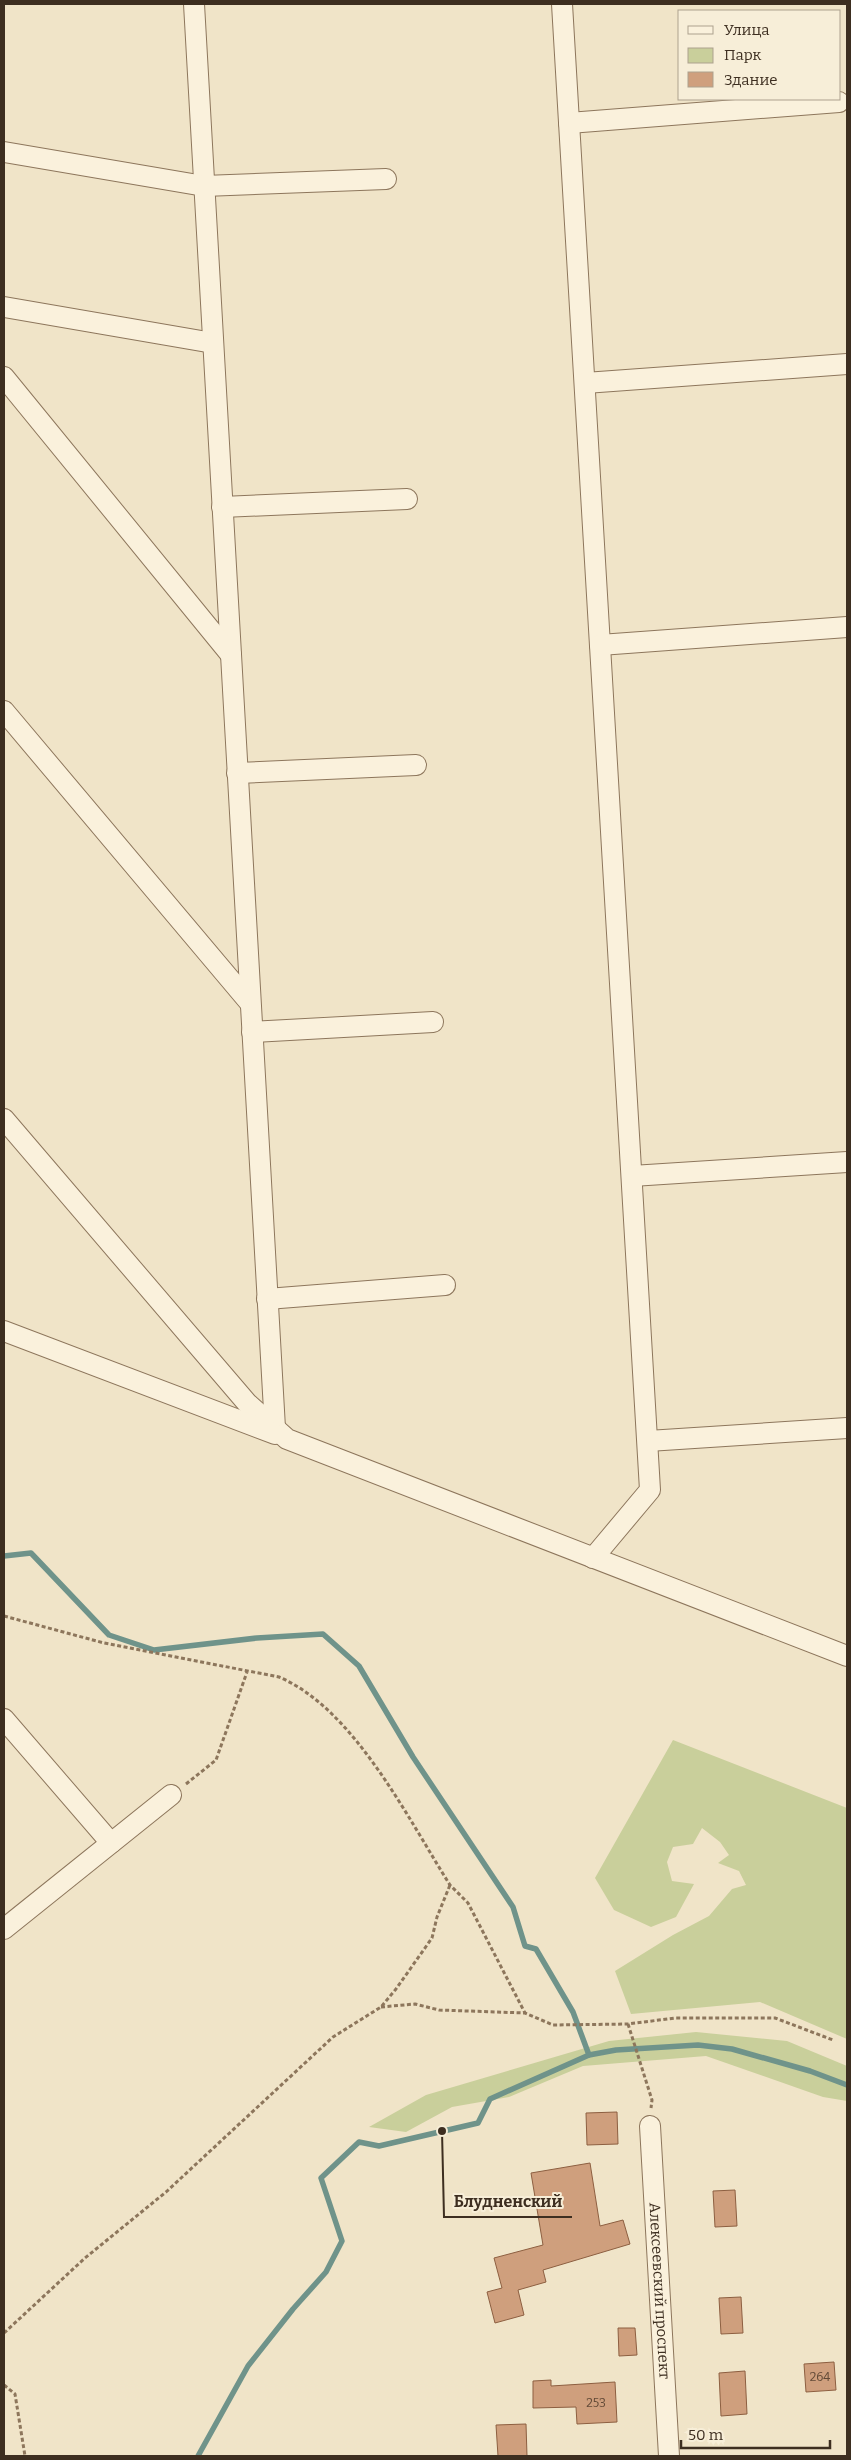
<svg xmlns="http://www.w3.org/2000/svg" width="851" height="2460" viewBox="0 0 851 2460" font-family="Bitter,serif">
  <rect width="100%" height="100%" fill="#f0e4c8"/>
  <!-- green -->
  <g fill="#c9cf9b">
    <path d="M 673,1740 L 847,1808 L 847,2039 L 760,2002 L 631,2014 L 615,1971 L 673,1935 L 709,1916 L 732,1889 L 746,1885 L 739,1871 L 718,1863 L 729,1855 L 720,1842 L 702,1828 L 693,1844 L 673,1847 L 667,1862 L 672,1881 L 694,1884 L 676,1917 L 651,1927 L 614,1910 L 595,1878 Z"/>
    <path d="M 696,2032 L 787,2041 L 847,2066 L 847,2101 L 823,2097 L 706,2056 L 583,2066 L 509,2097 L 452,2107 L 406,2132 L 369,2127 L 426,2095 L 609,2041 Z"/>
  </g>
  <g fill="none" stroke-linecap="round" stroke-linejoin="round">
    <!-- stream -->
    <g stroke="#6f938a" stroke-width="5.5">
      <path d="M 4,1556 L 31,1553 L 109,1635 L 154,1650 L 257,1638 L 323,1634 L 359,1666 L 413,1757 L 513,1907 L 525,1946 L 536,1949 L 573,2012 L 589,2055"/>
      <path d="M 198,2456 L 248,2366 L 293,2309 L 326,2272 L 342,2241 L 321,2178 L 359,2142 L 379,2146 L 478,2123 L 490,2099 L 589,2055 L 616,2050 L 698,2045 L 732,2049 L 810,2071 L 847,2085"/>
    </g>
  </g>
  <!-- building -->
  <g fill="#cf9f7d" stroke="#8d5f41">
    <path d="M 617,2112 L 618,2144 L 587,2145 L 586,2113 Z"/>
    <path d="M 590,2163 L 600,2226 L 623,2220 L 630,2244 L 543,2270 L 546,2282 L 518,2290 L 524,2315 L 495,2323 L 487,2292 L 502,2288 L 494,2258 L 543,2245 L 531,2173 Z"/>
    <path d="M 735,2190 L 737,2226 L 715,2227 L 713,2191 Z"/>
    <path d="M 741,2297 L 743,2333 L 721,2334 L 719,2298 Z"/>
    <path d="M 618,2328 L 635,2328 L 637,2355 L 619,2356 Z"/>
    <path d="M 834,2362 L 836,2390 L 806,2392 L 804,2364 Z"/>
    <path d="M 745,2371 L 747,2414 L 721,2416 L 719,2373 Z"/>
    <path d="M 551,2380 L 551,2386 L 615,2382 L 617,2422 L 577,2424 L 576,2407 L 533,2408 L 533,2381 Z"/>
    <path d="M 526,2424 L 527,2456 L 498,2456 L 496,2425 Z"/>
  </g>
  <g fill="none" stroke-linecap="round" stroke-linejoin="round">
    <defs>
      <g id="minor">
        <path d="M 194,4 L 275,1428"/>
        <path d="M 562,4 L 650,1490 L 593,1558"/>
        <path d="M 569,123 L 839,102"/>
        <path d="M 4,152 L 204,186 L 386,179"/>
        <path d="M 4,307 L 213,343"/>
        <path d="M 4,377 L 231,655"/>
        <path d="M 585,383 L 847,364"/>
        <path d="M 222,507 L 407,499"/>
        <path d="M 600,645 L 847,627"/>
        <path d="M 4,711 L 250,1003"/>
        <path d="M 237,773 L 416,765"/>
        <path d="M 252,1032 L 433,1022"/>
        <path d="M 4,1119 L 247,1403 L 287,1439 L 847,1656"/>
        <path d="M 632,1176 L 847,1162"/>
        <path d="M 267,1299 L 445,1285"/>
        <path d="M 4,1331 L 275,1434"/>
        <path d="M 648,1441 L 847,1428"/>
        <path d="M 4,1719 L 111,1843"/>
        <path d="M 4,1929 L 171,1795"/>
        <path id="s1" d="M 650,2126 L 669,2456"/>
      </g>
    </defs>
    <!-- minor casing -->
    <use href="#minor" stroke="#8d765c" stroke-width="22"/>
    <!-- path -->
    <g stroke="#8d765c" stroke-width="3" stroke-dasharray="4 2.5" stroke-linecap="butt">
      <path d="M 4,1616 L 104,1643 L 279,1677 C 354,1709 407,1817 450,1885 L 468,1903 L 525,2013"/>
      <path d="M 186,1784 L 216,1760 L 247,1672"/>
      <path d="M 381,2007 L 415,2004 L 439,2010 L 525,2013 L 553,2025 L 628,2024 L 675,2018 L 775,2018 L 833,2040"/>
      <path d="M 628,2024 L 652,2100 L 651,2108"/>
      <path d="M 4,2333 L 85,2258 L 166,2192 L 333,2037 L 381,2007 L 396,1989 L 432,1938 L 437,1917 L 450,1885"/>
      <path d="M 4,2385 L 15,2394 L 25,2456"/>
    </g>
    <!-- minor -->
    <use href="#minor" stroke="#faf1dc" stroke-width="20"/>
  </g>
  <g text-anchor="middle" dominant-baseline="central" stroke-width="4" stroke-linejoin="round" paint-order="stroke">
    <!-- number labels -->
    <g font-size="12" fill="#624a37">
      <text x="820" y="2377">264</text>
      <text x="596" y="2403">253</text>
    </g>
    <!-- street labels -->
    <g font-size="15" fill="#3d2e20" stroke="#f7eed8">
      <text stroke="none"><textPath href="#s1" startOffset="165">Алексеевский проспект</textPath></text>
    </g>
  </g>
  <!-- callouts -->
  <path fill="none" stroke="#3d2e20" stroke-width="2" d="M442 2131L444 2217H572"/>
  <circle fill="#3d2e20" stroke="#f7eed8" stroke-width="2" cx="442" cy="2131" r="5"/>
  <g font-size="16" text-anchor="middle" font-weight="bold" fill="#3d2e20" stroke="#f7eed8" stroke-width="4" stroke-linejoin="round" paint-order="stroke">
    <text x="508" y="2207">Блудненский</text>
  </g>
  <!-- border -->
  <rect width="851" height="2460" fill="none" stroke="#3d2e20" stroke-width="10"/>
  <!-- legend -->
  <rect x="678" y="10" width="162" height="90" fill="#f7eed8" stroke="#ada18e"/>
  <rect x="688" y="26" width="25" height="8" fill="#faf1dc" stroke="#ada18e"/>
  <text x="724" y="35" font-size="15" fill="#3d2e20">Улица</text>
  <rect x="688" y="48" width="25" height="15" fill="#c9cf9b" stroke="#ada18e"/>
  <text x="724" y="60" font-size="15" fill="#3d2e20">Парк</text>
  <rect x="688" y="72" width="25" height="15" fill="#cf9f7d" stroke="#ada18e"/>
  <text x="724" y="85" font-size="15" fill="#3d2e20">Здание</text>
  <!-- scale -->
  <path d="M681 2440v8h149v-8" fill="none" stroke="#3d2e20" stroke-width="2.5"/>
  <text x="688" y="2440" font-size="15" fill="#3d2e20" stroke="#f7eed8" stroke-width="4" paint-order="stroke">50 m</text>
</svg>
